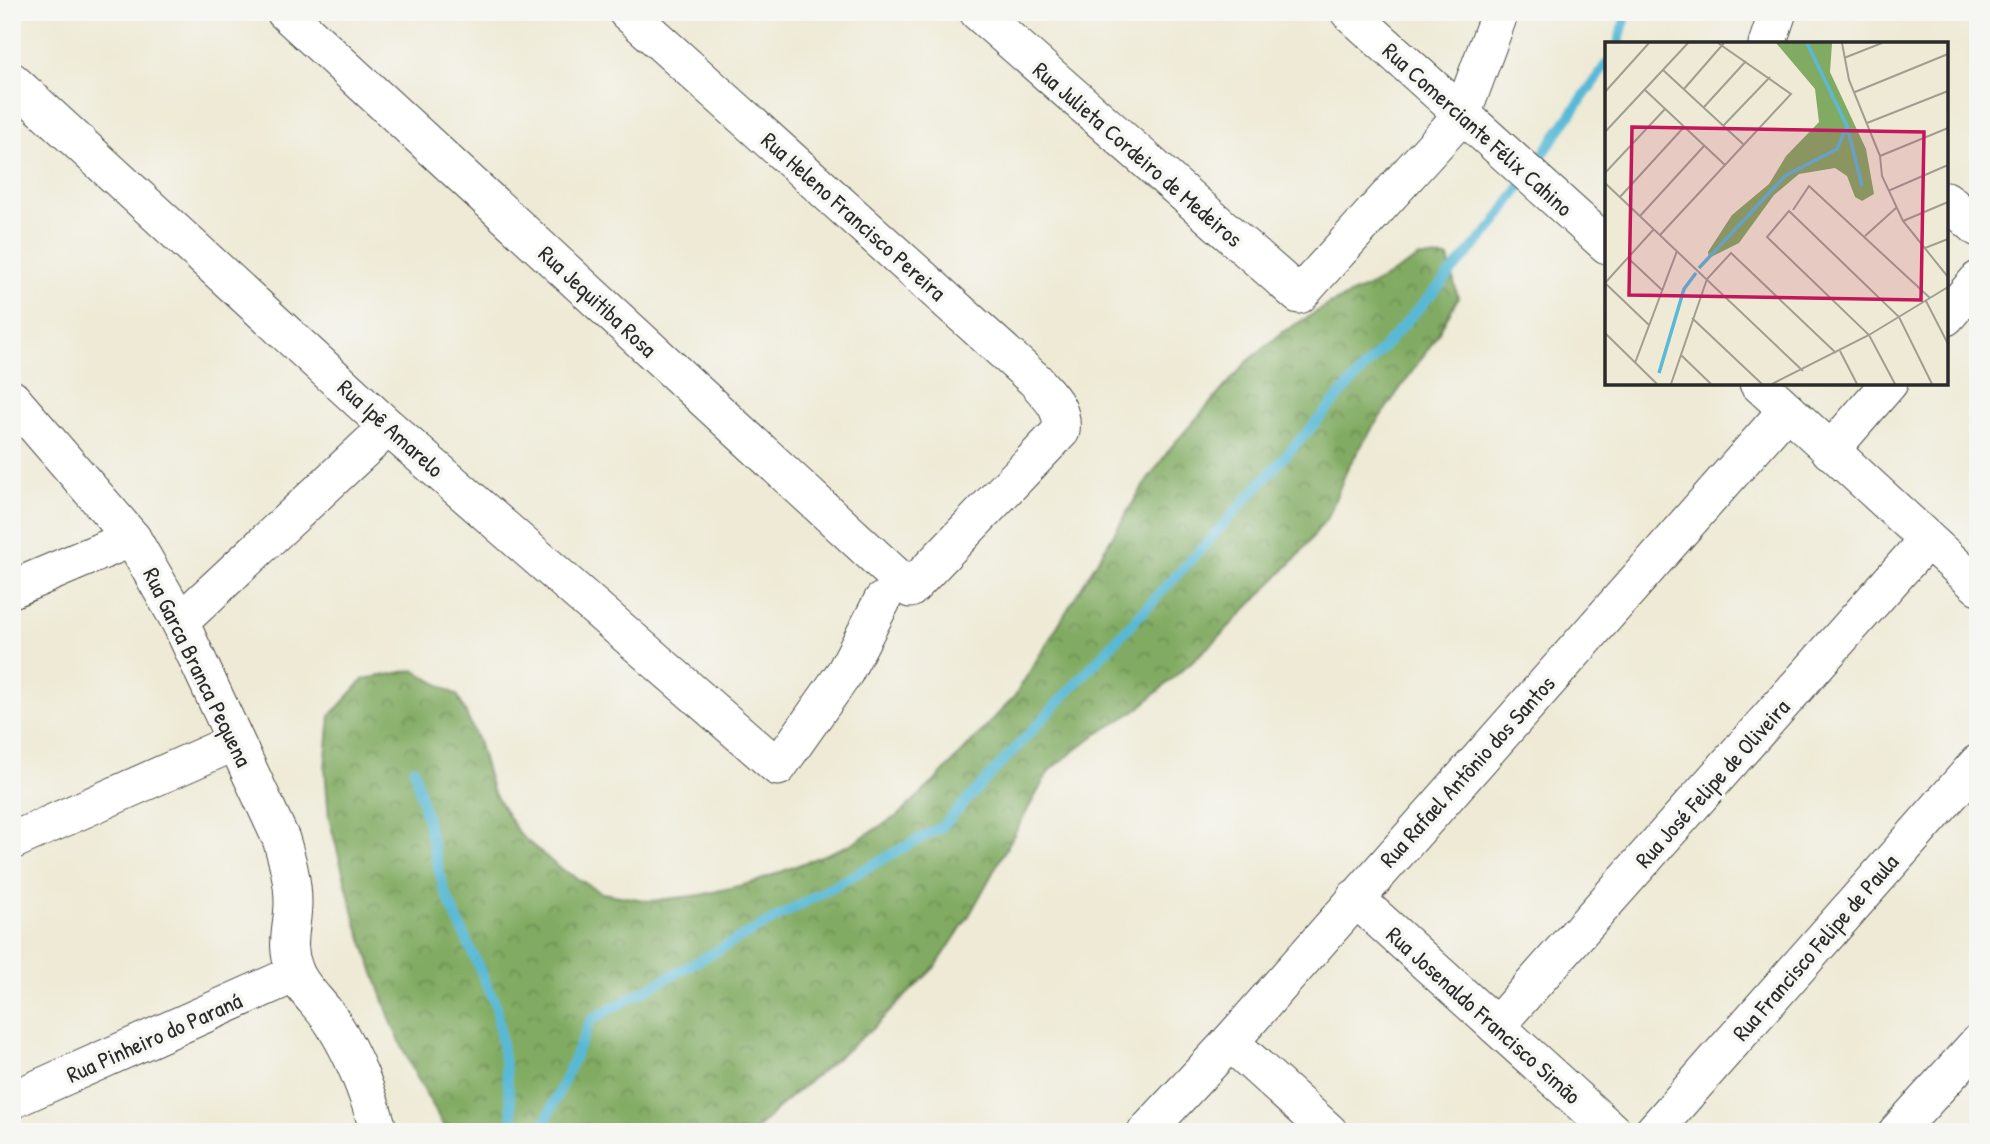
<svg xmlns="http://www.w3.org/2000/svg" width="1990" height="1144" viewBox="0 0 1990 1144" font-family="'Patrick Hand',sans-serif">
  <defs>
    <pattern id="forest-crowns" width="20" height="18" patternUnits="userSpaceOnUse" patternTransform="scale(1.75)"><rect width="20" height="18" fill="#81ab62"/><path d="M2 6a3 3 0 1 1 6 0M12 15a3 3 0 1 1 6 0" fill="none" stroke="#6a8b51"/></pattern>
  </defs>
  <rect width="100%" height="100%" fill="#f6f6f2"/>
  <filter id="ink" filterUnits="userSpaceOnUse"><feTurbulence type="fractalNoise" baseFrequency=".0143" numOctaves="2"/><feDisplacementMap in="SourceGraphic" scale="14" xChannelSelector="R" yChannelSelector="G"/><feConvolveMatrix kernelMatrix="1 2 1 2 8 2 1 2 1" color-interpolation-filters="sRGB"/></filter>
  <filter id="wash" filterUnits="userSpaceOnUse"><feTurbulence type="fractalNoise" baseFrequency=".00686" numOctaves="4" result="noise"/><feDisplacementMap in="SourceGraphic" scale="28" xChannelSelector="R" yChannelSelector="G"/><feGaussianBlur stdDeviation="1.57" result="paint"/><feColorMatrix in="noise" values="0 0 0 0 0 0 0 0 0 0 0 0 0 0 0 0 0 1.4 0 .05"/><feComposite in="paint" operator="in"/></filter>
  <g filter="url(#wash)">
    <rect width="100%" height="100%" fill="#eeead5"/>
    <!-- forest -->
    <path fill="url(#forest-crowns)" stroke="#566b46" stroke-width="2" d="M 1420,257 L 1448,258 L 1458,298 L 1433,342 L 1373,427 L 1347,469 L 1329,515 L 1298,556 L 1216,640 L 1138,709 L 1091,738 L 1049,771 L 970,914 L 936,966 L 873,1028 L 781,1105 L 754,1132 L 447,1132 L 413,1070 L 392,1024 L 356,922 L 329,818 L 325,768 L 330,716 L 364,679 L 414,670 L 458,696 L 478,741 L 492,790 L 519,834 L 558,867 L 602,893 L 650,901 L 701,895 L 755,882 L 849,845 L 897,816 L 935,781 L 1014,697 L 1142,488 L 1172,446 L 1246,363 L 1283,332 L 1328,305 L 1376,283 Z"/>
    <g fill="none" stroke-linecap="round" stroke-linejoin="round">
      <!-- stream -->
      <g stroke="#59b9d7" stroke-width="10">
        <path d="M 1618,44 L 1627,12"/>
        <path d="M 1533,168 L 1607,63"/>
        <path d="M 414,769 L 444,890 L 496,1005 L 515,1132"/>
        <path d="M 541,1132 L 591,1020 L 943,826 L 1204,546 L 1493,226 L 1524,181"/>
      </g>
    </g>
  </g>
  <g filter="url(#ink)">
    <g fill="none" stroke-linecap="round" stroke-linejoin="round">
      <defs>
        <g id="minor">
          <path d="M 285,12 L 910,589 L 1061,431 C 1064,408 1049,396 1035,380 L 627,12"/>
          <path d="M 978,12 L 1299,295 L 1462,115 L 1500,12"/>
          <path d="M 1349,12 L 1607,245"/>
          <path d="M 1767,44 L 1778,12"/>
          <path d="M 12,81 L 388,427 L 778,767 L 845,672 L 882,601"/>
          <path d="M 1946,200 L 1978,228"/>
          <path d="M 1946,317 L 1978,280"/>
          <path d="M 1758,383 L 1978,586"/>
          <path d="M 12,399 L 132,538 L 180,622 L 281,839 C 287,859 293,880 293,902 C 293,927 284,945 295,971 C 302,990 322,1005 333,1023 C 355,1057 368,1093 379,1132"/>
          <path d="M 1830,451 L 1889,383"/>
          <path d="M 12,589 L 132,538"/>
          <path d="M 180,622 L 388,427"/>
          <path d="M 12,841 L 235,742"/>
          <path d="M 1355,898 L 1613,1132"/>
          <path d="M 1496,1026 L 1927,540"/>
          <path d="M 1230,1042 L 1329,1132"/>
          <path d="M 12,1100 L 295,974"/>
          <path d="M 1146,1132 L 1230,1042 L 1787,410"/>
          <path d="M 1653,1132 L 1978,763"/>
          <path d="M 1897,1132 L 1978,1043"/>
        </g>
      </defs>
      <!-- minor casing -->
      <use href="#minor" stroke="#484844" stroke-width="39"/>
      <!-- minor -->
      <use href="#minor" stroke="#fff" stroke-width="37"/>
    </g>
  </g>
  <g text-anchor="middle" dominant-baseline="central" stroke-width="7" stroke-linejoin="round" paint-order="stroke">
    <!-- street labels -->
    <g font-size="23" fill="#2b2b2b" stroke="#f6f6f2">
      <text transform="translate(1478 129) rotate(42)">Rua Comerciante Félix Cahino</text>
      <text transform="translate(1138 154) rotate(41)">Rua Julieta Cordeiro de Medeiros</text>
      <text transform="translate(854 216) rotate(42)">Rua Heleno Francisco Pereira</text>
      <text transform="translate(598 301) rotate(43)">Rua Jequitiba Rosa</text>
      <text transform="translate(391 428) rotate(42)">Rua Ipê Amarelo</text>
      <text transform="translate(198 667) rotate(64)">Rua Garca Branca Pequena</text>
      <text transform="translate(1467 771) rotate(-48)">Rua Rafael Antônio dos Santos</text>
      <text transform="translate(1712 783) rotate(-48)">Rua José Felipe de Oliveira</text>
      <text transform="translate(1815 947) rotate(-49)">Rua Francisco Felipe de Paula</text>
      <text transform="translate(1484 1015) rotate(42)">Rua Josenaldo Francisco Simão</text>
      <text transform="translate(154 1037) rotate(-24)">Rua Pinheiro do Paraná</text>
    </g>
  </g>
  <!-- overview -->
  <g transform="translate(1605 42)">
    <rect width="343" height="343" fill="#eeead5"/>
    <path d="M 171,1 L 227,1 L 225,30 L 261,107 L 269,152 L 257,159 L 250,155 L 242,134 L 230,126 L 194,132 L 169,153 L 134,201 L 104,216 L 103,210 L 127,173 L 164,142 L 181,114 L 214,80 L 210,47 Z" fill="#81ab62"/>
    <path fill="none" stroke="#59b9d7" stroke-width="3.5" d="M 242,84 L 257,144M 94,226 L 180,134 L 232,107 L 242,84 L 202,1M 54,331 L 79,247 L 91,231"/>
    <path fill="none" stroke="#a09e91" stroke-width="2" d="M 237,1 L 244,38 L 275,114M 239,16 L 277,1M 58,28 L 138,102M 79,47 L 119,1M 40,48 L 120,123M 0,50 L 44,1M 250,50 L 343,12M 99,65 L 141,19M 262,81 L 343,49M 118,84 L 165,35M 0,90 L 83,1M 275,114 L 277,134 L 298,179 L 343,235M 275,114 L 343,86M 0,131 L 60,67M 0,141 L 198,329M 283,149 L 343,123M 15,155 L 79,85M 188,168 L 204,144 L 325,256M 35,174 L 99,104M 298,179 L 343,160M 55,193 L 186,52 L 113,1M 260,194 L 291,166M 320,206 L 343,197M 23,216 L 57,248M 0,241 L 49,187M 0,241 L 44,283M 321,259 L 343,302M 87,276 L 157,342M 0,291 L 52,342M 235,309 L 252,342M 76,313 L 106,342M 30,321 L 72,209M 66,342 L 102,237 L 126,211 L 231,311M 167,342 L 264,293 L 343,245M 290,342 L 264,293 L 162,195 L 184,169 L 294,275 L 327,342"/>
    <path fill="#c2185b" fill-opacity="0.15" stroke="#c2185b" stroke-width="3.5" d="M 27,85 L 319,90 L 316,258 L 24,253 Z"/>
    <rect width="343" height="343" fill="none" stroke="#2b2b2b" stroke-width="3.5"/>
  </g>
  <!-- margin -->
  <rect width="1990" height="1144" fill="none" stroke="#f6f6f2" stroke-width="42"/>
</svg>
